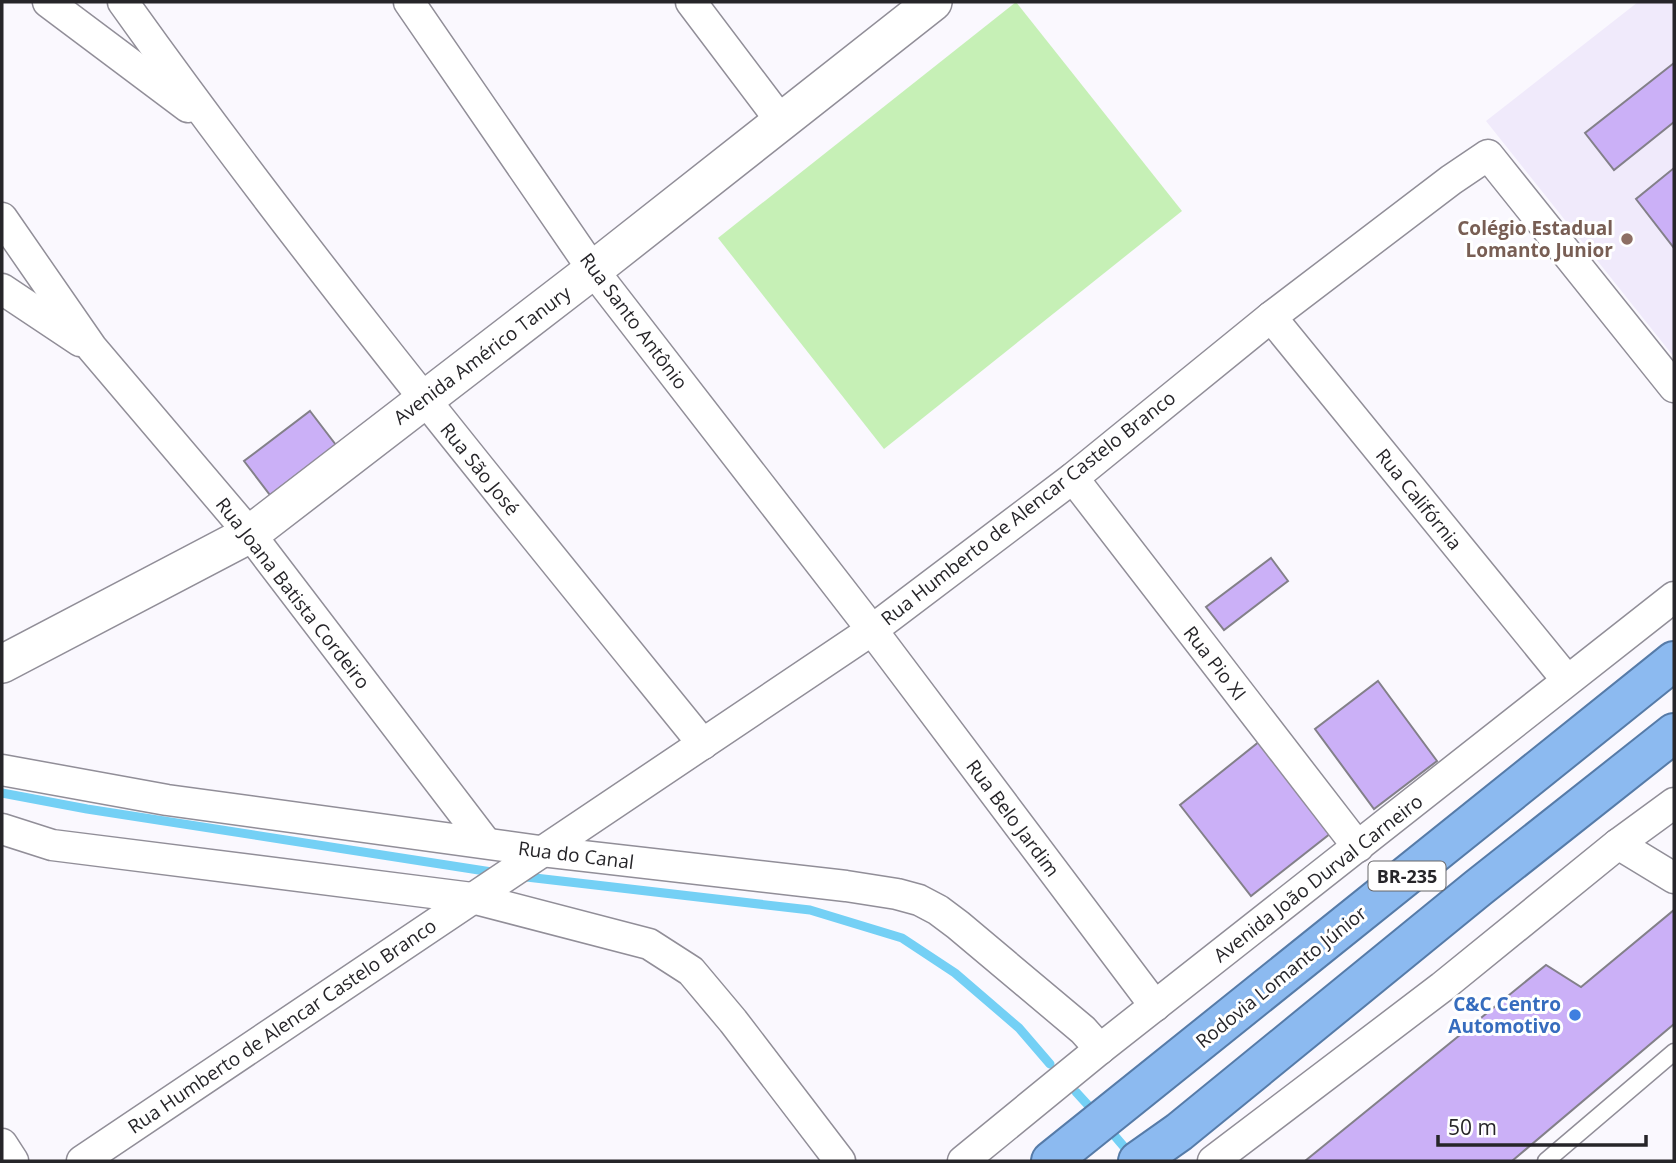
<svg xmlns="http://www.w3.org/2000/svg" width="1676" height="1163" viewBox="0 0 1676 1163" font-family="'Open Sans',sans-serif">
  <rect width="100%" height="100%" fill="#faf8fe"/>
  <!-- built -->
  <path fill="#f0eafb" d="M 1638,2 L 1674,2 L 1674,357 L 1486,121 Z"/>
  <!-- green -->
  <path fill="#c6f0b6" d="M 1016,2 L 1182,211 L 884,449 L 718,238 Z"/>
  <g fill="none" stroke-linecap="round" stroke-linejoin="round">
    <!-- stream -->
    <g stroke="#74d0f5" stroke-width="9">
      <path d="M 2,793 L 87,809 L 498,873"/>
      <path d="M 518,876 L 810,910 L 902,938 L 955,973 L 1019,1028 L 1050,1064"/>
      <path d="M 1076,1092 L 1097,1115"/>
      <path d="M 1108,1128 L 1131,1155"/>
    </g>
  </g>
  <!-- building -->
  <g fill="#cbb0f7" stroke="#838089" stroke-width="2">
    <path d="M 1674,63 L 1674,122 L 1614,170 L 1585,133 Z"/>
    <path d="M 1674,168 L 1674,248 L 1636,199 Z"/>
    <path d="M 310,411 L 336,445 L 270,495 L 244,461 Z"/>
    <path d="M 1271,558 L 1288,581 L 1224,630 L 1206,607 Z"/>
    <path d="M 1378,681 L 1437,761 L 1374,809 L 1315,729 Z"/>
    <path d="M 1260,741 L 1331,833 L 1251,896 L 1180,805 Z"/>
    <path d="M 1674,910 L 1674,1024 L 1512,1161 L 1305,1161 L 1546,965 L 1581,987 Z"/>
  </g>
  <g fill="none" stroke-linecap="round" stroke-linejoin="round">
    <defs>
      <path id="service" d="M 1546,1161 L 1674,1052"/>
      <g id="minor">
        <path d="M 48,2 L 188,107"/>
        <path d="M 123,2 C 305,257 505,500 703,744"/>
        <path d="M 409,2 L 593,270 L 872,630 L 1155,1006"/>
        <path d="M 691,2 L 781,121"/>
        <path d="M 2,218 L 92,348 L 250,534 L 486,843"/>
        <path d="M 2,289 L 80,341"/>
        <path d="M 1271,317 L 1567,680"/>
        <path d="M 1073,478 L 1358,847"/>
        <path d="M 2,770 L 167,800 L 540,851 L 846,886 L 897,894 L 919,900 L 938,910 L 958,925 L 1083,1030 L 1100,1049"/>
        <path d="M 2,829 L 52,845 L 472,898 L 649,944 L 691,971 L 733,1021 L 840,1161"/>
        <path d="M 1618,844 L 1674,878"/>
        <path d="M 2,1144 L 13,1161"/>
        <path d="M 82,1161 L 872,630 L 1073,478 L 1271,317 L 1451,180 L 1488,155 L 1674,387"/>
        <path d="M 963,1161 L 1100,1049 L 1674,597"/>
        <path d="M 1213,1161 L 1442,987 L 1618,844 L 1674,803"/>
      </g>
      <path id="tertiary" d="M 2,664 L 250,534 L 593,270 L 933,2"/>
      <g id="trunk">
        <path d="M 1051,1161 L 1674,661"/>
        <path d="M 1138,1161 L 1179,1132 L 1478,888 L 1674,733"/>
      </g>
    </defs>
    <!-- service casing -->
    <use href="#service" stroke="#918e98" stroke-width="19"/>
    <!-- minor casing -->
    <use href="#minor" stroke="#918e98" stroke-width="33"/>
    <!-- tertiary casing -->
    <use href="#tertiary" stroke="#918e98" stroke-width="40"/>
    <!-- trunk casing -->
    <use href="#trunk" stroke="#567ba8" stroke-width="42"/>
    <!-- service -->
    <use href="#service" stroke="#fff" stroke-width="16"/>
    <!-- minor -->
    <use href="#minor" stroke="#fff" stroke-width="30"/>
    <!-- tertiary -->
    <use href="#tertiary" stroke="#fff" stroke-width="37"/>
    <!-- trunk -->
    <use href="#trunk" stroke="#8cbaf0" stroke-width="38"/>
  </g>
  <!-- markers -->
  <circle fill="#8d6e63" stroke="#fff" stroke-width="2.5" cx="1627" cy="239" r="7"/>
  <circle fill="#3f7fe0" stroke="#fff" stroke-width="2.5" cx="1575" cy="1015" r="7"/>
  <g text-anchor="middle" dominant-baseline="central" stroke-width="6" stroke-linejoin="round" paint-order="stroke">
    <!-- shield labels -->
    <rect fill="#fff" stroke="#676669" stroke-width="2" x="1368.5" y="861.5" width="77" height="29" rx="5"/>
    <g font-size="18" font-weight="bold" fill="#262529">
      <text x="1407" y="876">BR-235</text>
    </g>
    <!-- education labels -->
    <g font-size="19" font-weight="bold" fill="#785e54" stroke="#fff" text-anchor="end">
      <text x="1613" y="228">Colégio Estadual<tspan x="1613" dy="22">Lomanto Junior</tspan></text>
    </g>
    <!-- street labels -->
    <g font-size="19" fill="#262529" stroke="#fff">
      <text transform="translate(634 321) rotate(53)">Rua Santo Antônio</text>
      <text transform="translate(482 355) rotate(-37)">Avenida Américo Tanury</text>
      <text transform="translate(480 469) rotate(51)">Rua São José</text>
      <text transform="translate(1419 499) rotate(51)">Rua Califórnia</text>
      <text transform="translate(1028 508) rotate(-38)">Rua Humberto de Alencar Castelo Branco</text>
      <text transform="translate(293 593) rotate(52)">Rua Joana Batista Cordeiro</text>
      <text transform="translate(1215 663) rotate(52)">Rua Pio XI</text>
      <text transform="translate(1013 818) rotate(53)">Rua Belo Jardim</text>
      <text transform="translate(576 855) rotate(7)">Rua do Canal</text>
      <text transform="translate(1318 878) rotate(-38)">Avenida João Durval Carneiro</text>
      <text transform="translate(1281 977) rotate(-39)">Rodovia Lomanto Júnior</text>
      <text transform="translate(282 1026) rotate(-34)">Rua Humberto de Alencar Castelo Branco</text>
    </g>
    <!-- shop labels -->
    <g font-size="19" font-weight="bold" fill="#366cbe" stroke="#fff" text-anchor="end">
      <text x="1561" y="1004">C&amp;C Centro<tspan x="1561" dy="22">Automotivo</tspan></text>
    </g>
  </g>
  <!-- border -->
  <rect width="1676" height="1163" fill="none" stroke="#262529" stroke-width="7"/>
  <!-- scale -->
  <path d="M1438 1135v10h208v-10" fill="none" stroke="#262529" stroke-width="3.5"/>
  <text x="1448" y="1135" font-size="21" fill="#262529" stroke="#ffffff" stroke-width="5" paint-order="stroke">50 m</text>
</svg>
